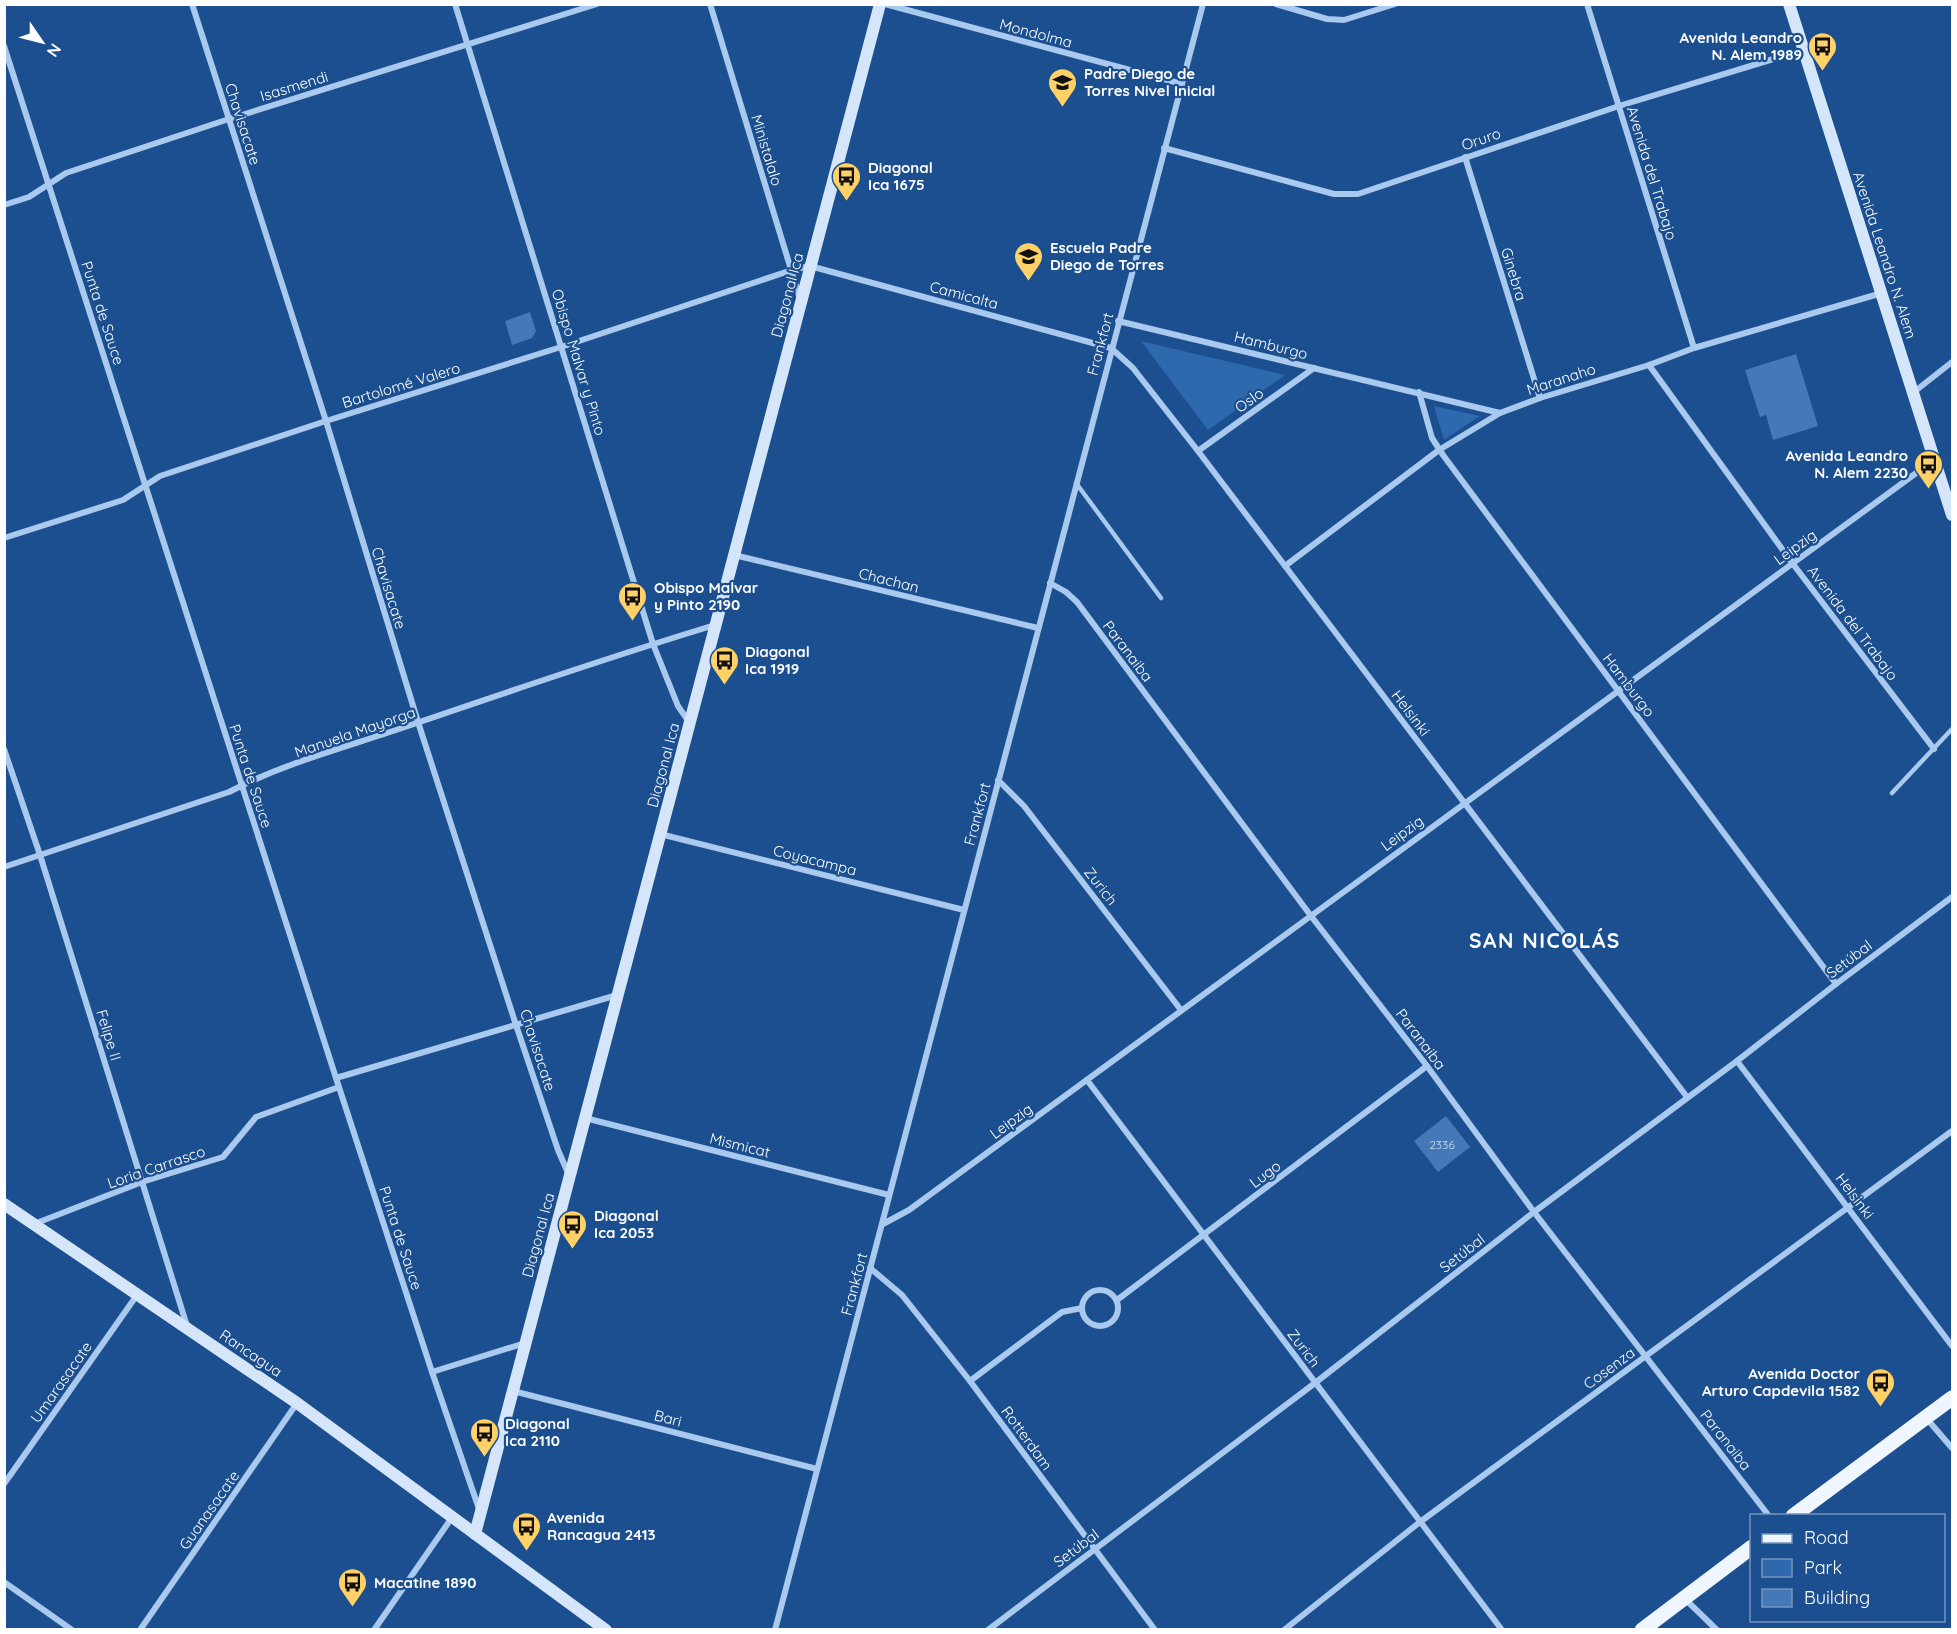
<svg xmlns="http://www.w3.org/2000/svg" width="1957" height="1634" viewBox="0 0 1957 1634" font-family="Quicksand,sans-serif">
  <rect width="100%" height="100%" fill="#1b4f8f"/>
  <!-- green -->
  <g fill="#2e69ad">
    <path d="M 1141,341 L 1285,375 L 1208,430 Z"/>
    <path d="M 1434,406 L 1480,416 L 1444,440 Z"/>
  </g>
  <!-- building -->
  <g fill="#4478b7">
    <path d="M 530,312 L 536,331 L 532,338 L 512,345 L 505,321 Z"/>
    <path d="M 1796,354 L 1818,426 L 1773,440 L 1766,415 L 1760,417 L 1745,370 Z"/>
    <path d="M 1446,1116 L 1470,1147 L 1438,1172 L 1414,1141 Z"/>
  </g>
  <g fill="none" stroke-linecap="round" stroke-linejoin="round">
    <!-- service -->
    <g stroke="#a9c9ee" stroke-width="4.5">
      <path d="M 1076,483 L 1161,598"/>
      <path d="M 1892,793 L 1952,729"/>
    </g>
    <!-- minor -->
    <g stroke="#a9c9ee" stroke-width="6">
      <path d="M 192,4 L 326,421 L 418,722 L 516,1025 L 558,1150 L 568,1173"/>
      <path d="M 455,4 L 653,644 L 678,706 L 689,722"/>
      <path d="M 710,4 L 800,299"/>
      <path d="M 885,4 L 1182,84"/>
      <path d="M 1276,4 L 1327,19 L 1344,20 L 1395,4"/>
      <path d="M 1587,4 L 1694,348"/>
      <path d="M 4,46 L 336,1078 L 432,1372 L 479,1509"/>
      <path d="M 1164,148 L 1334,194 L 1358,194 L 1619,106 L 1803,50"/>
      <path d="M 1465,157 L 1540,398"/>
      <path d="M 4,205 L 29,197 L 66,173 L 229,119 L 597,4"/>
      <path d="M 1118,321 L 1500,413"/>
      <path d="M 1649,365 L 1793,564 L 1934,749"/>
      <path d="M 1419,392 L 1432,438 L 1443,455 L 1836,984"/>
      <path d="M 1914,392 L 1952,362"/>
      <path d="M 1198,451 L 1314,368"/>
      <path d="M 4,538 L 123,500 L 160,476 L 326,421 L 561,347 L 792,270 L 810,266 L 1111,348 L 1133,368 L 1198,451 L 1687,1097"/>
      <path d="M 734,555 L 1038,628"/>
      <path d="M 1285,566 L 1439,450 L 1500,413 L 1540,398 L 1649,365 L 1694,348 L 1882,293"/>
      <path d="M 1050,583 L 1066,592 L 1077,602 L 1311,916 L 1427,1066 L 1534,1212 L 1769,1516"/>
      <path d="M 4,749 L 40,855 L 187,1326"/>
      <path d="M 998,780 L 1024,806 L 1181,1010"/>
      <path d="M 660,834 L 964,910"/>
      <path d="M 4,867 L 229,792 C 282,764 343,748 399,729 C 504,693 609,657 715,625"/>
      <path d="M 1737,1061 L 1952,1346"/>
      <path d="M 336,1078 L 617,995"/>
      <path d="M 1087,1080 L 1502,1630"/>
      <path d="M 585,1118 L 889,1195"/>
      <path d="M 34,1224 L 142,1182 L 223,1157 L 256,1117 L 339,1087"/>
      <path d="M 883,1224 L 909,1210 L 1934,460"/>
      <path d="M 870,1268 L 902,1295 L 970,1381 L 1155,1630"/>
      <circle cx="1100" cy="1308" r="18"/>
      <path d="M 1117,1300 L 1427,1066"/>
      <path d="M 432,1372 L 525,1343"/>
      <path d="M 970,1381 L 1062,1312 L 1082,1308"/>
      <path d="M 513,1391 L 817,1469"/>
      <path d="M 1927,1419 L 1952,1448"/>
      <path d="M 4,1484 L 137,1295"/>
      <path d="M 4,1582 L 72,1630"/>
      <path d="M 1685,1599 L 1717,1630"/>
      <path d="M 140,1630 L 297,1403"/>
      <path d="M 374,1630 L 453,1516"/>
      <path d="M 775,1630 L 1203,4"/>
      <path d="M 988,1630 L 1315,1383 L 1534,1212 L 1737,1061 L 1836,984 L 1952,897"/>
      <path d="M 1284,1630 L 1420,1522 L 1952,1131"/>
    </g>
    <!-- secondary -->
    <g stroke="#d6e6fa" stroke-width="12">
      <path d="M 1789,4 L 1952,515"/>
      <path d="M 4,1204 L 297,1403 L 606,1630"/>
      <path d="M 475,1534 L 880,4"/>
    </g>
    <!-- primary -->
    <g stroke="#f0f6ff" stroke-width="15">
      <path d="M 1793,1516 L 1952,1398"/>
      <path d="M 1642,1630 L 1752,1547"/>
    </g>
  </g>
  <!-- icons -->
  <defs>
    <symbol id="bus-pin" viewBox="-11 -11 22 30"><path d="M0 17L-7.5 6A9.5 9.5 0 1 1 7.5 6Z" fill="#ffd166" stroke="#1b4f8f"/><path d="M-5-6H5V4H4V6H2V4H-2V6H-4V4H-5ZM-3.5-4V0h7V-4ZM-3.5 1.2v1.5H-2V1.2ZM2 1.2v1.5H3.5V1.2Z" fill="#111"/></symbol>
    <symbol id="school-pin" viewBox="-11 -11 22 30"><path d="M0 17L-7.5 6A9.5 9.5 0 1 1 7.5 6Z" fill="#ffd166" stroke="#1b4f8f"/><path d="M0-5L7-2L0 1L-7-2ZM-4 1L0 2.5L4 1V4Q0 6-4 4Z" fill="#111"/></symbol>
  </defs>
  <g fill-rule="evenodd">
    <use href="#bus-pin" x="1806" y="30" width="33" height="45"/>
    <use href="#school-pin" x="1046" y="66" width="33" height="45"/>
    <use href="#bus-pin" x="830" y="160" width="33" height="45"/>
    <use href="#school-pin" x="1012" y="240" width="33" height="45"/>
    <use href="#bus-pin" x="1912" y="448" width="33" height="45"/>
    <use href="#bus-pin" x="616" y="580" width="33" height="45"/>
    <use href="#bus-pin" x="708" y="644" width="33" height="45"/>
    <use href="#bus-pin" x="556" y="1208" width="33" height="45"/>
    <use href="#bus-pin" x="1864" y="1366" width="33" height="45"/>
    <use href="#bus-pin" x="468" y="1416" width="33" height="45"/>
    <use href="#bus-pin" x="510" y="1510" width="33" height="45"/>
    <use href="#bus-pin" x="336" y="1566" width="33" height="45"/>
  </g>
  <g text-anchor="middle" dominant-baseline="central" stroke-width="4.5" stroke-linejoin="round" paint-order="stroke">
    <!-- number labels -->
    <g font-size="12" fill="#d0dded">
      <text x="1442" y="1144">2336</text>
    </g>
    <!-- street labels -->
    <g font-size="15" fill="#fff" stroke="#1b4f8f">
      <text transform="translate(1036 33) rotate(15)">Mondolma</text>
      <text transform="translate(294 86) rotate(-17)">Isasmendi</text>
      <text transform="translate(243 124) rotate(72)">Chavisacate</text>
      <text transform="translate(1481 139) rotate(-19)">Oruro</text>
      <text transform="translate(767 150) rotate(73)">Ministalalo</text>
      <text transform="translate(1652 173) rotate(73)">Avenida del Trabajo</text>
      <text transform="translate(1885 255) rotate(72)">Avenida Leandro N. Alem</text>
      <text transform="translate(1514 274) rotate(73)">Ginebra</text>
      <text transform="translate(787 295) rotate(-75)">Diagonal Ica</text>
      <text transform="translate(964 295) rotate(15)">Camicalta</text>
      <text transform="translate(103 313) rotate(72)">Punta de Sauce</text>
      <text transform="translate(1100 344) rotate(-75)">Frankfort</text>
      <text transform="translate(1271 345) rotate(14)">Hamburgo</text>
      <text transform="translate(579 362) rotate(73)">Obispo Malvar y Pinto</text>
      <text transform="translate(1561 379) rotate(-18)">Maranaho</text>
      <text transform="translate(401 385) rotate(-17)">Bartolomé Valero</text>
      <text transform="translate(1249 400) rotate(-36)">Oslo</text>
      <text transform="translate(1795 547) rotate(-36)">Leipzig</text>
      <text transform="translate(889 580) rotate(14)">Chachan</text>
      <text transform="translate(389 588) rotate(73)">Chavisacate</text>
      <text transform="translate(1853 623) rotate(53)">Avenida del Trabajo</text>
      <text transform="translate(1128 651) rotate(53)">Paranaiba</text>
      <text transform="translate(1629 685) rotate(53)">Hamburgo</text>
      <text transform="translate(1411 713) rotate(53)">Helsinki</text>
      <text transform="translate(355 732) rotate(-19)">Manuela Mayorga</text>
      <text transform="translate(663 765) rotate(-75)">Diagonal Ica</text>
      <text transform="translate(251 776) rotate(72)">Punta de Sauce</text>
      <text transform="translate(977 814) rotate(-75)">Frankfort</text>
      <text transform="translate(1402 833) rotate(-36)">Leipzig</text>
      <text transform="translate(815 860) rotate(14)">Coyacampa</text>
      <text transform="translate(1101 886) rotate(52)">Zurich</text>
      <text transform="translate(1849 959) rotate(-37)">Setúbal</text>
      <text transform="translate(109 1035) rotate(73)">Felipe II</text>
      <text transform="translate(1421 1039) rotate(53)">Paranaiba</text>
      <text transform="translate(538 1050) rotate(72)">Chavisacate</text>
      <text transform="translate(1011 1121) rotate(-36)">Leipzig</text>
      <text transform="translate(740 1145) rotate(14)">Mismicat</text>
      <text transform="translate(156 1167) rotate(-19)">Loria Carrasco</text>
      <text transform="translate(1265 1174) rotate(-37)">Lugo</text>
      <text transform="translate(1855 1196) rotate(53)">Helsinki</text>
      <text transform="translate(538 1235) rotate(-75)">Diagonal Ica</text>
      <text transform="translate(401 1238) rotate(72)">Punta de Sauce</text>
      <text transform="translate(1462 1253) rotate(-38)">Setúbal</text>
      <text transform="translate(854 1284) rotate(-75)">Frankfort</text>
      <text transform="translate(1304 1348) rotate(53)">Zurich</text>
      <text transform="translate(251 1353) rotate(34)">Rancagua</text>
      <text transform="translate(1609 1368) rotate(-36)">Cosenza</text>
      <text transform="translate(61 1382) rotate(-55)">Umarasacate</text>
      <text transform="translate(668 1418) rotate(14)">Bari</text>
      <text transform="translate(1027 1438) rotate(54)">Rotterdam</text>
      <text transform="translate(1726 1440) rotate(52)">Paranaiba</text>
      <text transform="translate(209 1510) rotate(-55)">Guanasacate</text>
      <text transform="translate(1076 1548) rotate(-37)">Setúbal</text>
    </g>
    <!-- poi labels -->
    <g font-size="15" font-weight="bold" fill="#fff" stroke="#1b4f8f" text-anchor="start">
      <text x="1802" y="37" text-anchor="end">Avenida Leandro<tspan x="1802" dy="17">N. Alem 1989</tspan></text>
      <text x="1084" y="73">Padre Diego de<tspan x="1084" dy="17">Torres Nivel Inicial</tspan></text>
      <text x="868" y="167">Diagonal<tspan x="868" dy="17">Ica 1675</tspan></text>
      <text x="1050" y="247">Escuela Padre<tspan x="1050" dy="17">Diego de Torres</tspan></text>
      <text x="1908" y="455" text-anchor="end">Avenida Leandro<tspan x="1908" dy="17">N. Alem 2230</tspan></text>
      <text x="654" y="587">Obispo Malvar<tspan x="654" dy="17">y Pinto 2190</tspan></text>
      <text x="745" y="651">Diagonal<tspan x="745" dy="17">Ica 1919</tspan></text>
      <text x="594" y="1215">Diagonal<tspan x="594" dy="17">Ica 2053</tspan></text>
      <text x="1860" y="1373" text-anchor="end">Avenida Doctor<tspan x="1860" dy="17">Arturo Capdevila 1582</tspan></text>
      <text x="505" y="1423">Diagonal<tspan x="505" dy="17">Ica 2110</tspan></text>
      <text x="547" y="1517">Avenida<tspan x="547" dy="17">Rancagua 2413</tspan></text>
      <text x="374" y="1582">Macatine 1890</text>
    </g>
    <!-- district labels -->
    <g font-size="21" font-weight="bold" letter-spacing="1.5" fill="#fff" stroke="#1b4f8f">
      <text x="1545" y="940">SAN NICOLÁS</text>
    </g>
  </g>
  <!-- border -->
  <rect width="1957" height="1634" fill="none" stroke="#ffffff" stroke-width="12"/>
  <!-- legend -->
  <rect x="1750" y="1514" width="195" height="108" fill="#1b4f8f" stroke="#7695bc" stroke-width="1.5"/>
  <rect x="1762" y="1534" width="30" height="9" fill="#f0f6ff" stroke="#7695bc" stroke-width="1.5"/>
  <text x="1804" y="1544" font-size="18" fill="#ffffff">Road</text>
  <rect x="1762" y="1559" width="30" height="18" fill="#2e69ad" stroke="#7695bc" stroke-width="1.5"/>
  <text x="1804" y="1574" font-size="18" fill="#ffffff">Park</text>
  <rect x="1762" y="1589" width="30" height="18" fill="#4478b7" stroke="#7695bc" stroke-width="1.5"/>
  <text x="1804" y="1604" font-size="18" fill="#ffffff">Building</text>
  <!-- north arrow -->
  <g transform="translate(42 42) rotate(125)" stroke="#1b4f8f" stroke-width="4.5" paint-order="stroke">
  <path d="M0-4.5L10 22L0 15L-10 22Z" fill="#ffffff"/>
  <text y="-9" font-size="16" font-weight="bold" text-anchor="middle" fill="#ffffff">N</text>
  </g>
</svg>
